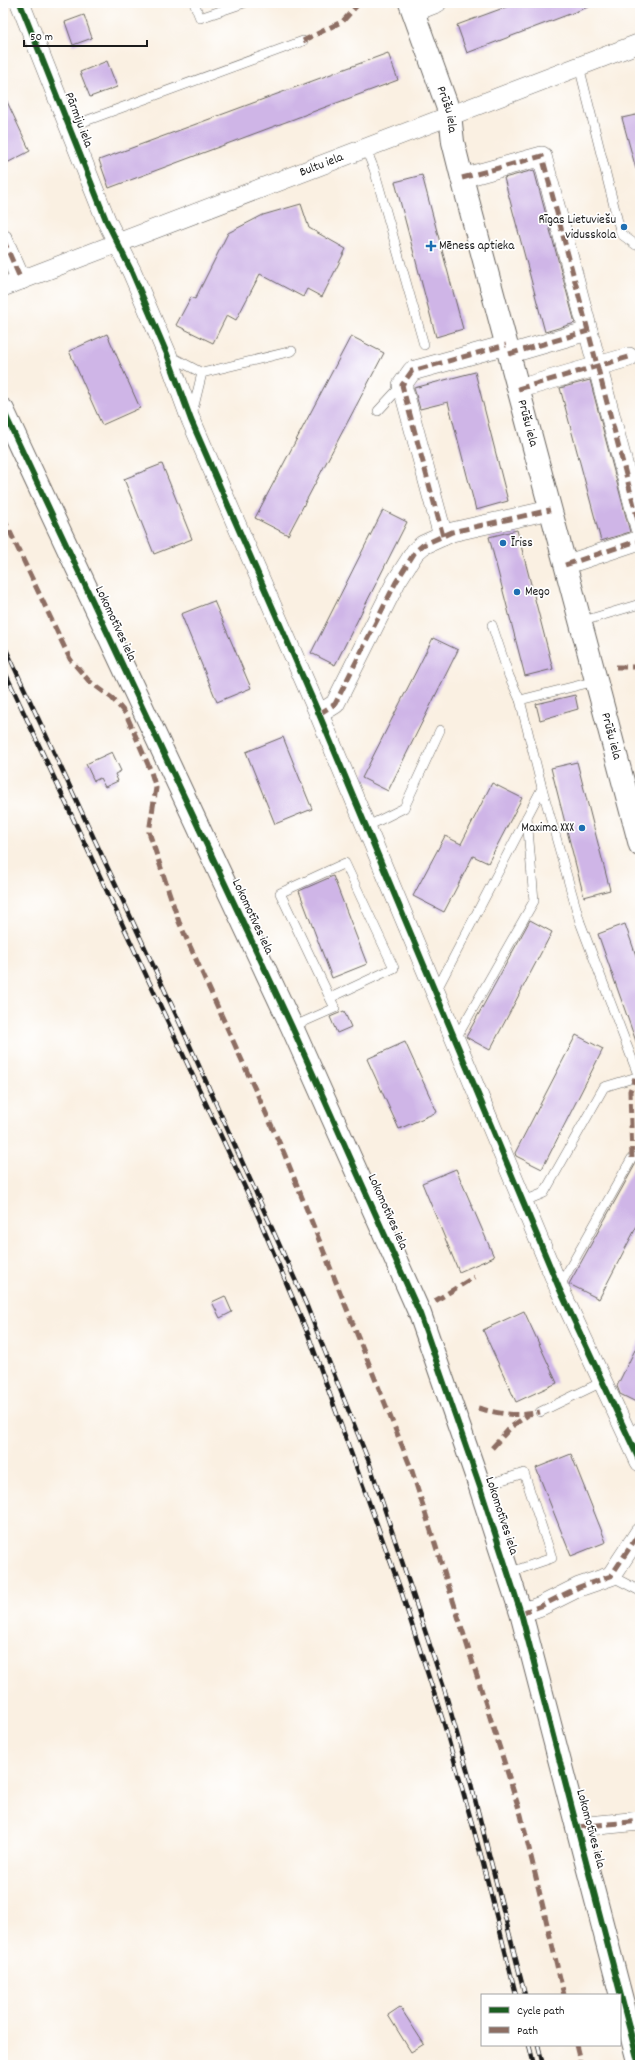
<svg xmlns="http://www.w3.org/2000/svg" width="643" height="2068" viewBox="0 0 643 2068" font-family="Dekko,sans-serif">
  <rect width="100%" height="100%" fill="#fff"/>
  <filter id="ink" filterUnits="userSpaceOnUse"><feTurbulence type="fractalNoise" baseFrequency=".025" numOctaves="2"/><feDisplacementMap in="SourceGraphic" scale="8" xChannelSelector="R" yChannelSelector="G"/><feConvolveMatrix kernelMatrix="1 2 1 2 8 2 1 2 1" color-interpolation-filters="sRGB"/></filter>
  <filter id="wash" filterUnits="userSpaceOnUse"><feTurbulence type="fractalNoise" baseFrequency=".012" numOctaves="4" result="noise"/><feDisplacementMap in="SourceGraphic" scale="16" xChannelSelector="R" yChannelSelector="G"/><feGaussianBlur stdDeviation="0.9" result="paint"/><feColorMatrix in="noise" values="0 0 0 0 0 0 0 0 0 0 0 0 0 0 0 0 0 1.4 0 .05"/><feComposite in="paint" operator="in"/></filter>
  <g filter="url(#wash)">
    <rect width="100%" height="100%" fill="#faf0e2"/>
    <g id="blocks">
      <!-- building -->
      <g fill="#cfb5e7">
        <path d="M 517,3 L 596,3 L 596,4 L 467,53 L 457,25 Z"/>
        <path d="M 84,15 L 92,38 L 73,45 L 65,22 Z"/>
        <path d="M 388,53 L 398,80 L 109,188 L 99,160 Z"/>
        <path d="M 107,61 L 117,87 L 90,97 L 80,72 Z"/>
        <path d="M 3,93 L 30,151 L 3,165 Z"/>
        <path d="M 640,114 L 640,169 L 636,169 L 622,118 Z"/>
        <path d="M 534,170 L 575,323 L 545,332 L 504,178 Z"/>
        <path d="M 422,175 L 463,329 L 436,337 L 395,182 Z"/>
        <path d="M 301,204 L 309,228 L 346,249 L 322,297 L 307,289 L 303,297 L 260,274 L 236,320 L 227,315 L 213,343 L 176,325 L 191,297 L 195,299 L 228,233 L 263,215 Z"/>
        <path d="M 107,334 L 140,408 L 102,425 L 69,351 Z"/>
        <path d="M 351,336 L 384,353 L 288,535 L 255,518 Z"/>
        <path d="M 475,372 L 508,501 L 476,510 L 448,402 L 420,409 L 414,388 Z"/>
        <path d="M 590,380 L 630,532 L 601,541 L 560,388 Z"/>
        <path d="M 162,464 L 192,539 L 154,554 L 124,479 Z"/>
        <path d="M 383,510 L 407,522 L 335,665 L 311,653 Z"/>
        <path d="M 517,530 L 553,669 L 525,676 L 489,537 Z"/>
        <path d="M 214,601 L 251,688 L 217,702 L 181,614 Z"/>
        <path d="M 433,638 L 458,650 L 388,791 L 362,778 Z"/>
        <path d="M 575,695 L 578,709 L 540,720 L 536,704 Z"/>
        <path d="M 283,737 L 312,809 L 275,824 L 246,752 Z"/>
        <path d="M 112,752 L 121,771 L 115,774 L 118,781 L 105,787 L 100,778 L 94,781 L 86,764 Z"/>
        <path d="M 577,762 L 610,890 L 584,897 L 551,768 Z"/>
        <path d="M 492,783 L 522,798 L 488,863 L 473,856 L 444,912 L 413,896 L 445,836 L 461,844 Z"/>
        <path d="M 333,876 L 367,964 L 332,978 L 299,891 Z"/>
        <path d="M 530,920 L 552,932 L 490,1050 L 466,1037 Z"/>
        <path d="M 625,924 L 640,967 L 640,1047 L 638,1047 L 598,934 Z"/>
        <path d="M 344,1011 L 351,1027 L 337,1033 L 330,1017 Z"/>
        <path d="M 576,1035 L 603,1049 L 542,1169 L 516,1156 L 515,1153 Z"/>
        <path d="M 405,1042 L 437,1112 L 399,1129 L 367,1059 Z"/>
        <path d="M 640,1162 L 640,1220 L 599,1299 L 569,1284 L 636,1163 Z"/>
        <path d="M 456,1169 L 494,1257 L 459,1272 L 422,1183 Z"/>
        <path d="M 225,1296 L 232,1312 L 220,1318 L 212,1302 Z"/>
        <path d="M 524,1311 L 557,1383 L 516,1402 L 483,1330 Z"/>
        <path d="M 640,1340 L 640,1404 L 620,1394 L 617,1386 Z"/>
        <path d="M 571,1454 L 606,1542 L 571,1556 L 536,1468 Z"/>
        <path d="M 400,2007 L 424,2044 L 411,2052 L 388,2015 Z"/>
      </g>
    </g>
  </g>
  <g filter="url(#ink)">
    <use href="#blocks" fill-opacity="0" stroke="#6a6661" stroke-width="1"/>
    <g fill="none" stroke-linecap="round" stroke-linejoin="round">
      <defs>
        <g id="service">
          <path d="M 194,3 L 200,18 L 244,3"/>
          <path d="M 579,66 L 621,234 L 636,245 L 640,245"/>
          <path d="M 69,127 L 303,41"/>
          <path d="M 365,147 L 374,169 L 424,345"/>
          <path d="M 170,356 L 202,373"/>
          <path d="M 378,411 L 402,385"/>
          <path d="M 192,414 L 202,373 L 292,351"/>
          <path d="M 580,622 L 640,604"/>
          <path d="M 520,700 L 596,681"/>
          <path d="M 542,788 L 580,922 L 640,1080"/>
          <path d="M 366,827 L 404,808 L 440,730"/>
          <path d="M 435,993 L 542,788 L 520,700 L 509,676 L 492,625"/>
          <path d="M 292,1027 L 335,1008 L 330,998 L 280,893 L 345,863 L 394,968 L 330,998"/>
          <path d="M 455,1040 L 534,901 L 527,817"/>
          <path d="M 522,1202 L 544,1193 L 604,1087 L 640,1076"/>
          <path d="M 559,1287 L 632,1158 L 640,1156"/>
          <path d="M 540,1412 L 602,1382"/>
          <path d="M 628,1437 L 640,1425"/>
          <path d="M 480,1487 L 524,1473 L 552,1558 L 508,1573"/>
          <path d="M 611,1576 L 640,1591"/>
        </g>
        <g id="minor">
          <path d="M 20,3 L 106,220 L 132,272 L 167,354 L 191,420 L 319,714 L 559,1288 L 640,1462"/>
          <path d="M 414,12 L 437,3"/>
          <path d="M 462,178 L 542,156 L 640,528"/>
          <path d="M 3,239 L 21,280"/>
          <path id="s1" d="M 3,287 L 640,43"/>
          <path d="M 509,354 L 588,331"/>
          <path d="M 518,389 L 629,357"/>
          <path d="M 443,536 L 402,385 L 412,371 L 506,345"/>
          <path d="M 565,565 L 640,540"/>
          <path d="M 319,714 L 335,704 L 396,582 L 415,552 L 423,545 L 452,532 L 550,510"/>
          <path d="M 521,1613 L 541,1606 L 579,1587 L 611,1576 L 640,1532"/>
          <path d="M 578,1827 L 640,1821"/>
        </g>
        <g id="tertiary">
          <path id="s2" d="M 410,3 L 450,114 L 453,142 L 462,178 L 640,845"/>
          <path d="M 3,410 L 292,1027 L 420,1314 L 480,1487 L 521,1613 L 639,2065"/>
        </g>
      </defs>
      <!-- service casing -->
      <use href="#service" stroke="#6a6661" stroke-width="10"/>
      <!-- minor casing -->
      <use href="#minor" stroke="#6a6661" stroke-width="20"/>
      <!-- tertiary casing -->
      <use href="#tertiary" stroke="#6a6661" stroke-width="24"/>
      <!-- service -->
      <use href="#service" stroke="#fff" stroke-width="9"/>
      <!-- minor -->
      <use href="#minor" stroke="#fff" stroke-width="19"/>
      <!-- tertiary -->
      <use href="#tertiary" stroke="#fff" stroke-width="22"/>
      <defs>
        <g id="rail">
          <path d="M 3,643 L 173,1008 L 306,1304 L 369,1462 L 444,1688 L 470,1780 L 525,1995"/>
          <path d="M 3,668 L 255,1209 L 308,1334 L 400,1588 L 444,1724 L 482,1859 L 516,1995"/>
          <path d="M 529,2045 L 534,2065"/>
          <path d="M 538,2045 L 543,2065"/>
        </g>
      </defs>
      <!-- rail casing -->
      <use href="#rail" stroke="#1c1c1c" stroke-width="4.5"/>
      <!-- rail -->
      <use href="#rail" stroke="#fff" stroke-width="3" stroke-dasharray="9" stroke-linecap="butt"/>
      <!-- quiet -->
      <g stroke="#8d6e63" stroke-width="5" stroke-dasharray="10 5" stroke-linecap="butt">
        <path d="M 303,41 L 343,21 L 359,3"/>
        <path d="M 462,178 L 542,156 L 640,528"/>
        <path d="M 3,239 L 21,280"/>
        <path d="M 509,354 L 588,331"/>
        <path d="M 518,389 L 629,357"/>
        <path d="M 3,517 L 70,659 L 89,681 L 112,698 L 126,714 L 150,769 L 156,788 L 149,832 L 179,922 L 284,1153 L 411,1468 L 521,1815 L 564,1995"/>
        <path d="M 443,536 L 402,385 L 412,371 L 506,345"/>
        <path d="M 565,565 L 640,540"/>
        <path d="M 616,667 L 640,667"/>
        <path d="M 319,714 L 335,704 L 396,582 L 415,552 L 423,545 L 452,532 L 550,510"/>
        <path d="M 632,1158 L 630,1091 L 635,1078"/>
        <path d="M 435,1301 L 474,1277"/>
        <path d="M 478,1408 C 499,1414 519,1417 540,1412"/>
        <path d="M 492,1448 L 511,1427 L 528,1415"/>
        <path d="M 521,1613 L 541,1606 L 579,1587 L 611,1576 L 640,1532"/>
        <path d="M 578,1827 L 640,1821"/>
        <path d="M 576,2045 L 581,2065"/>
      </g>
      <defs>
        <g id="cycleway">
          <path d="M 20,3 L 106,220 L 132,272 L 167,354 L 191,420 L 319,714 L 559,1288 L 640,1462"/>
          <path d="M 3,410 L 292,1027 L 420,1314 L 480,1487 L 521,1613 L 639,2065"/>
        </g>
      </defs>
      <!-- cycleway casing -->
      <use href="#cycleway" stroke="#fff" stroke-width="8"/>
      <!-- cycleway -->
      <use href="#cycleway" stroke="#1b5e20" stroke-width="6"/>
    </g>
  </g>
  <!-- markers -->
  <g fill="#1f6fb2" stroke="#fff" stroke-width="1.5">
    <circle cx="624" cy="227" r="4"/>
    <path d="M429 240h4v4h4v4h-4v4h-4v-4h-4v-4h4z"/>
    <circle cx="503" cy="543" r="4"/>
    <circle cx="517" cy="592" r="4"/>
    <circle cx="582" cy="828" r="4"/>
  </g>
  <g text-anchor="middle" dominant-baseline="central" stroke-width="3.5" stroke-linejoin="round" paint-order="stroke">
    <!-- street labels -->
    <g font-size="13" fill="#1c1c1c" stroke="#fff">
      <text stroke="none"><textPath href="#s2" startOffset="113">Prūšu iela</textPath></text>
      <text transform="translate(78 120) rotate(69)">Pārmiju iela</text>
      <text stroke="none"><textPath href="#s1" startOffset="341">Bultu iela</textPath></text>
      <text stroke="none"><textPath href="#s2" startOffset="437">Prūšu iela</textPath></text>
      <text transform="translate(115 624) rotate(65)">Lokomotīves iela</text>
      <text stroke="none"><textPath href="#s2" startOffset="761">Prūšu iela</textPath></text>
      <text transform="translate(252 917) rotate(65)">Lokomotīves iela</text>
      <text transform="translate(387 1212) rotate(66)">Lokomotīves iela</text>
      <text transform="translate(501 1516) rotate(72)">Lokomotīves iela</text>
      <text transform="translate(590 1829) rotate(75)">Lokomotīves iela</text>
    </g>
    <!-- poi labels -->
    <g font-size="13" fill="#1c1c1c" stroke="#fff" text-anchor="start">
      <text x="616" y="220" text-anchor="end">Rīgas Lietuviešu<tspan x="616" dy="15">vidusskola</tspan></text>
      <text x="439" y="246">Mēness aptieka</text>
      <text x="511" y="543">Īriss</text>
      <text x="525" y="592">Mego</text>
      <text x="574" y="828" text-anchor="end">Maxima XXX</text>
    </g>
  </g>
  <!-- margin -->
  <rect width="643" height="2068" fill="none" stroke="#fff" stroke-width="16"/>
  <!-- legend -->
  <rect x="481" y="1994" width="140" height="52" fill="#ffffff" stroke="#a4a4a4"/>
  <rect x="489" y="2007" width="20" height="6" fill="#1b5e20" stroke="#a4a4a4"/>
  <text x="517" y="2014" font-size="12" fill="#1c1c1c">Cycle path</text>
  <rect x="489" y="2027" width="20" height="6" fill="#8d6e63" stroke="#a4a4a4"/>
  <text x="517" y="2034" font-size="12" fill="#1c1c1c">Path</text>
  <!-- scale -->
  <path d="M24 40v6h123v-6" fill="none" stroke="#1c1c1c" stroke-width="2"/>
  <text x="30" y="40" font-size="12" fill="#1c1c1c" stroke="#ffffff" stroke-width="3" paint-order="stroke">50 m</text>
</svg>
